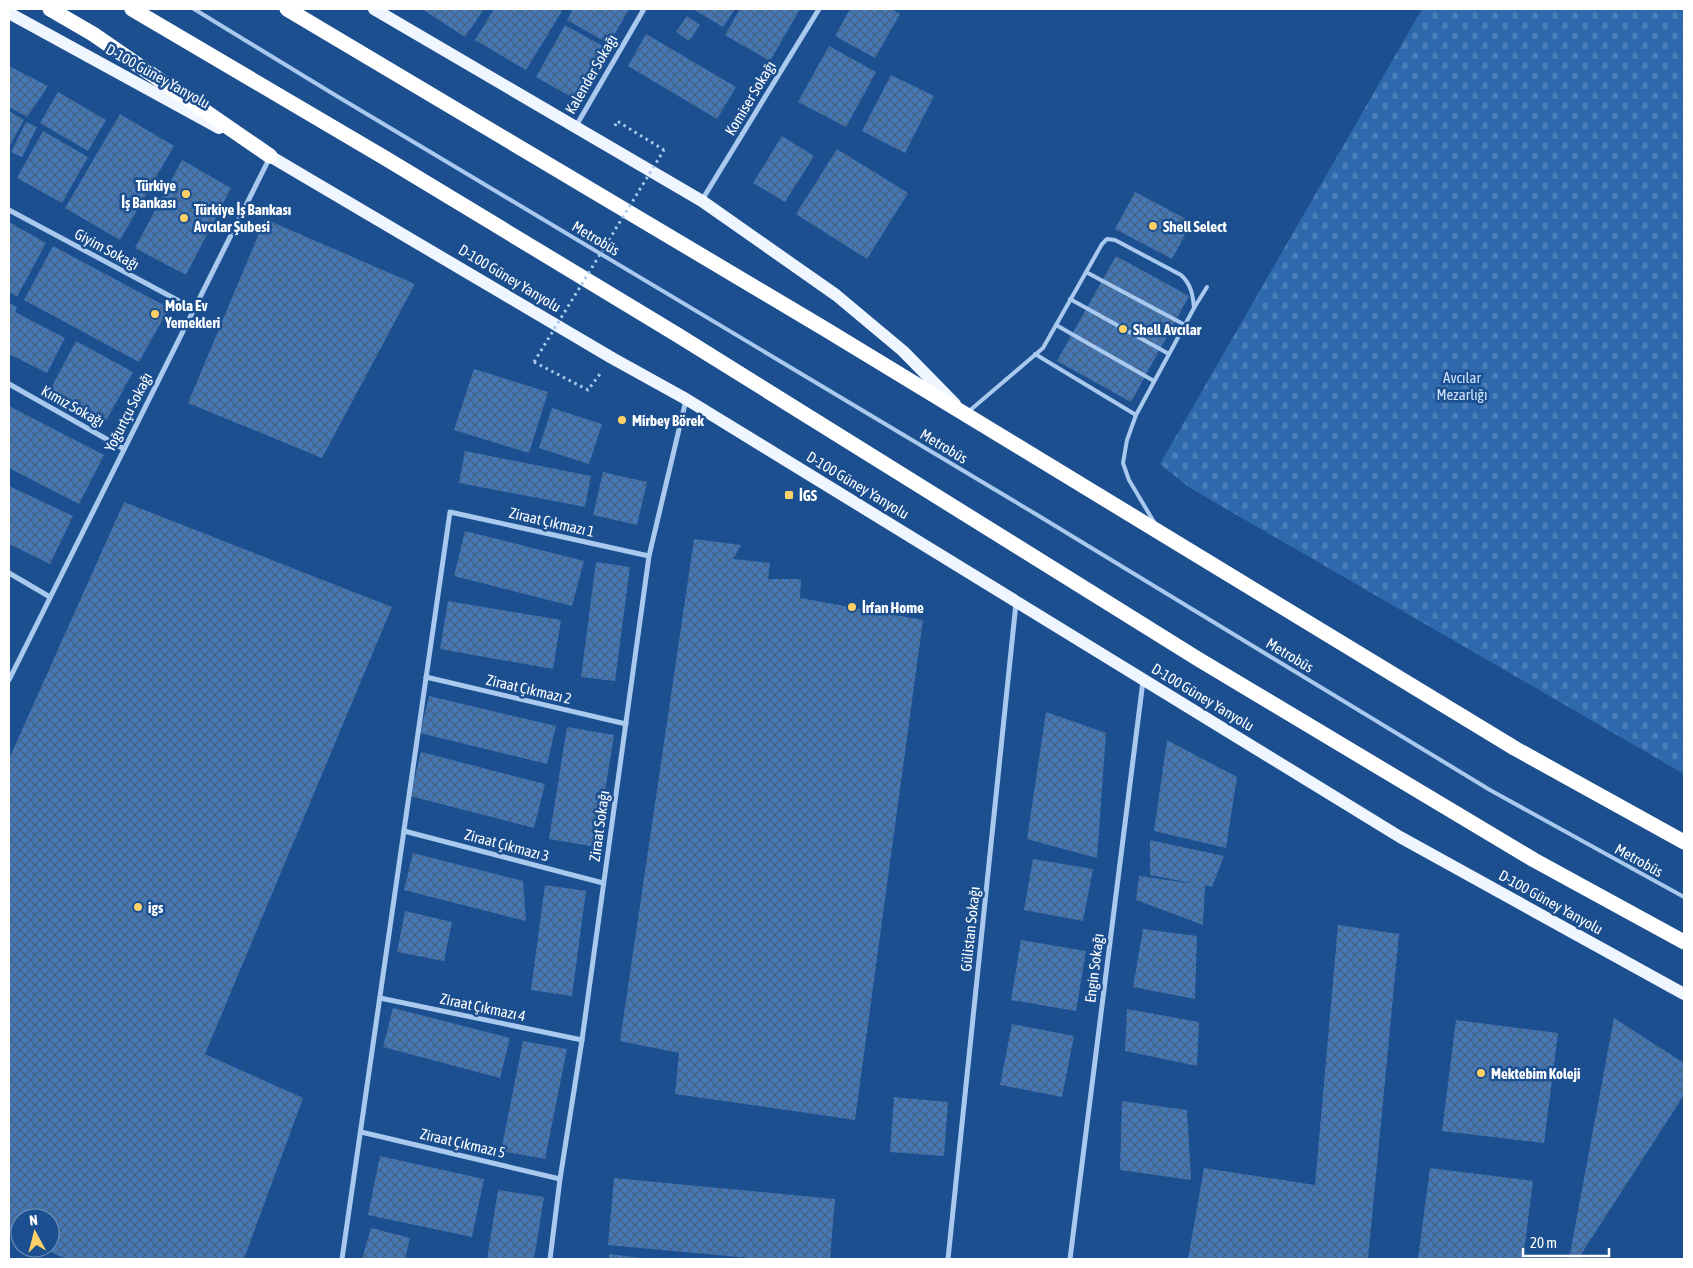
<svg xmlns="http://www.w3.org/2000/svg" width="1693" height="1268" viewBox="0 0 1693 1268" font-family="'Asap Condensed',sans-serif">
  <defs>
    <pattern id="cemetery-stones" width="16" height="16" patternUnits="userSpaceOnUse" patternTransform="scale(1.25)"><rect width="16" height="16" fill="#2e69ad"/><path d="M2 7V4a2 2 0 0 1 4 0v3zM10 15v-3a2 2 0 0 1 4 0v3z" fill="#4d80b9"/></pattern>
    <pattern id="building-cross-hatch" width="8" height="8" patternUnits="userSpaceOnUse" patternTransform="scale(1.25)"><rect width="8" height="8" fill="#4478b7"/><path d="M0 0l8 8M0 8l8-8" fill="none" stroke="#486282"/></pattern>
  </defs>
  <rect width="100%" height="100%" fill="#1b4f8f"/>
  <!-- cemetery -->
  <path fill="url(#cemetery-stones)" d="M 1422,9 L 1684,9 L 1684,774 L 1190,488 L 1160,464 Z"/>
  <!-- building -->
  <g fill="url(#building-cross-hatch)">
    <path d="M 422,9 L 484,9 L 465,37 Z"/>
    <path d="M 494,9 L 558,9 L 562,11 L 526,70 L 475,40 Z"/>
    <path d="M 573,9 L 629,9 L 609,44 L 567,20 Z"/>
    <path d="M 693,9 L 735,9 L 723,27 Z"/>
    <path d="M 740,9 L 800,9 L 770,61 L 725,35 Z"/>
    <path d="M 850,9 L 891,9 L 900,14 L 875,58 L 835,36 Z"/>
    <path d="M 687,16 L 700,25 L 689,41 L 676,32 Z"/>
    <path d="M 565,25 L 610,50 L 580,102 L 536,77 Z"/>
    <path d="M 646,34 L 736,87 L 717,119 L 628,66 Z"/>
    <path d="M 829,46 L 876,72 L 846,127 L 798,102 Z"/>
    <path d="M 9,66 L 48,86 L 27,117 L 9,107 Z"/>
    <path d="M 891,75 L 934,96 L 905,153 L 862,131 Z"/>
    <path d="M 58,92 L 106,120 L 88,151 L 40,123 Z"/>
    <path d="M 9,111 L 24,120 L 9,147 Z"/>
    <path d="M 120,114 L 174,146 L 120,240 L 65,208 Z"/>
    <path d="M 26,122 L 37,127 L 22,157 L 11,152 Z"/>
    <path d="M 43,131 L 88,157 L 62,203 L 17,178 Z"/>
    <path d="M 782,136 L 814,156 L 785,202 L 753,183 Z"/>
    <path d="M 837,149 L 908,193 L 867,259 L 796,214 Z"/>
    <path d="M 182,160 L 231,188 L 186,275 L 135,248 Z"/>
    <path d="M 1135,192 L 1192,222 L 1172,259 L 1115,229 Z"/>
    <path d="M 265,219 L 415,284 L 322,458 L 188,403 Z"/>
    <path d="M 9,222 L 46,243 L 17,297 L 9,292 Z"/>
    <path d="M 53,246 L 169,308 L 139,362 L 24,300 Z"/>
    <path d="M 1116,256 L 1189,296 L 1131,402 L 1057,361 Z"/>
    <path d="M 9,303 L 17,307 L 15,312 L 65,338 L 47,373 L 9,354 Z"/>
    <path d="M 76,341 L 133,372 L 106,421 L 50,390 Z"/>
    <path d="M 474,369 L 548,392 L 529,453 L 454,430 Z"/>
    <path d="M 9,406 L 104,455 L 79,504 L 9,468 Z"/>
    <path d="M 552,408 L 602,424 L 589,464 L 539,448 Z"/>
    <path d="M 465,451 L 591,476 L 585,507 L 459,483 Z"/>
    <path d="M 603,472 L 647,482 L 637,525 L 593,515 Z"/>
    <path d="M 9,486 L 73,516 L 50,564 L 9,544 Z"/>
    <path d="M 124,502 L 392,607 L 205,1054 L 303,1098 L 244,1259 L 66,1259 L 42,1248 L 50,1248 L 50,1218 L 20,1218 L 20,1237 L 9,1231 L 9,759 Z"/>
    <path d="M 465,531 L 584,561 L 572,606 L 454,576 Z"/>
    <path d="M 694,539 L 741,545 L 733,559 L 770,563 L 768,579 L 801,579 L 800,598 L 923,620 L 855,1120 L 675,1094 L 679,1053 L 620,1041 Z"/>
    <path d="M 596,562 L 630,567 L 615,681 L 581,677 Z"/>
    <path d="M 448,601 L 561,620 L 553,669 L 440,649 Z"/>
    <path d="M 429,696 L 556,726 L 547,764 L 420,733 Z"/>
    <path d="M 1046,712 L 1106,733 L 1097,858 L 1027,839 Z"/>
    <path d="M 567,727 L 614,735 L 596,847 L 549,839 Z"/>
    <path d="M 1167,740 L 1237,777 L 1226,848 L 1154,831 Z"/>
    <path d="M 421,752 L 545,784 L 534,828 L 410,796 Z"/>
    <path d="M 1150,840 L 1224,856 L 1212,887 L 1205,885 L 1203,925 L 1136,900 L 1139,876 L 1196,884 L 1150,875 Z"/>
    <path d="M 413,853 L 523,881 L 526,921 L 404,890 Z"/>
    <path d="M 1033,859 L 1093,869 L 1083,921 L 1024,910 Z"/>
    <path d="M 545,885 L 586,891 L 572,996 L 531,990 Z"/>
    <path d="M 405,911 L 452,922 L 444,961 L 397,952 Z"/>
    <path d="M 1338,925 L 1399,934 L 1368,1259 L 1188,1259 L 1204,1168 L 1315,1185 Z"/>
    <path d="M 1143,929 L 1197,936 L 1195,999 L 1133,987 Z"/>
    <path d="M 1021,940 L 1086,951 L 1076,1011 L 1011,1000 Z"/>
    <path d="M 393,1008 L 510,1038 L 500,1078 L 383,1047 Z"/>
    <path d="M 1127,1009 L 1199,1022 L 1197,1066 L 1125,1051 Z"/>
    <path d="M 1614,1018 L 1684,1063 L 1684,1095 L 1578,1259 L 1569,1259 Z"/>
    <path d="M 1456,1020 L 1558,1033 L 1544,1143 L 1442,1131 Z"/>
    <path d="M 1012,1024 L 1074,1036 L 1062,1097 L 1000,1085 Z"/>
    <path d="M 523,1041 L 567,1049 L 545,1159 L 501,1151 Z"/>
    <path d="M 894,1097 L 948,1102 L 944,1156 L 890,1152 Z"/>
    <path d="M 1122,1101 L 1187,1110 L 1191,1180 L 1120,1170 Z"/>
    <path d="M 380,1156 L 484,1179 L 472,1237 L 368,1215 Z"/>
    <path d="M 1430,1168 L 1533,1181 L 1523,1259 L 1418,1259 Z"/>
    <path d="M 614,1178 L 835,1199 L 830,1259 L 760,1259 L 608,1245 Z"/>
    <path d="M 498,1190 L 544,1197 L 534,1259 L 487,1259 Z"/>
    <path d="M 371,1228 L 410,1238 L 405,1259 L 362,1259 Z"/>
    <path d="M 609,1254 L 640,1258 L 640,1259 L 609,1259 Z"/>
  </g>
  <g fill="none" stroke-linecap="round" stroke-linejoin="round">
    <!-- path -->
    <g stroke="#a9c9ee" stroke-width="3" stroke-dasharray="2.5 4" stroke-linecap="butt">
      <path d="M 615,126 L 617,121 L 664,150"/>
      <path d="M 534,362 L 588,390 L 600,374"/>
    </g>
    <!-- lane -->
    <g stroke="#a9c9ee" stroke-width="4">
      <path d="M 194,9 L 335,95 L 1034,513 L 1490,790 L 1684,897"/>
      <path d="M 1086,272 L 1185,325"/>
      <path d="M 1070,299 L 1169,354"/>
      <path d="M 1194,308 L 1207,287"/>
      <path d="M 1056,325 L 1154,381"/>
      <path d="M 1035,354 L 1136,415"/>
      <path d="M 968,412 L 1043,348 L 1102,244 L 1107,239 L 1115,240 L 1181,275 C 1191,284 1193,295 1194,308 L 1136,415 L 1127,440 L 1123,463 L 1129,480 L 1154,522"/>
    </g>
    <!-- street -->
    <g stroke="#a9c9ee" stroke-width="5">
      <path d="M 576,126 L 644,9"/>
      <path d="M 702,200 L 819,9"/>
      <path d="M 9,210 L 194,309"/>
      <path d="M 9,384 L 124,449"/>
      <path d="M 9,573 L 50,597"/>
      <path d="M 426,677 L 626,724"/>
      <path d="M 9,680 L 270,157"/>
      <path d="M 404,831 L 603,883"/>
      <path d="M 380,998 L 582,1040"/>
      <path d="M 361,1132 L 560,1179"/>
      <path d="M 342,1259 L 450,512 L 649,556"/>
      <path d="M 550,1259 L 560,1179 L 582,1040 L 649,556 L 686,400"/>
      <path d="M 948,1259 L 1016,603"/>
      <path d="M 1070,1259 L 1143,681"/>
    </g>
    <!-- primary -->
    <g stroke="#f0f6ff" stroke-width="12">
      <path d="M 374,9 L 702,201 L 836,295 L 903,351 L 955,404"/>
      <path d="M 9,13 L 219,128"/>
      <path d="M 263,152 L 612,358 L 686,399 L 1400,837 L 1684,994"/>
    </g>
    <!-- highway -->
    <g stroke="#fff" stroke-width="15">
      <path d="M 50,9 L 93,34 L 270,156"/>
      <path d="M 132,9 L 385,158 L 676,334 L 1198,659 L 1534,860 L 1684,942"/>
      <path d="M 287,9 L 825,329 L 1516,749 L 1684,842"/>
    </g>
    <!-- path-bridge -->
    <path stroke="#a9c9ee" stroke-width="3" stroke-dasharray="2.5 4" stroke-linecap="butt" d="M 534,362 L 664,150"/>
  </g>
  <!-- markers -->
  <g fill="#ffd166" stroke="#1b4f8f" stroke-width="2">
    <circle cx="186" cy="194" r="5"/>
    <circle cx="184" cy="218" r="5"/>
    <circle cx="1153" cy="226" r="5"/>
    <circle cx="155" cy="314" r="5"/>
    <circle cx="1123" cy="329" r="5"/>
    <circle cx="622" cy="420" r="5"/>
    <rect x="784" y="490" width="10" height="10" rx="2.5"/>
    <circle cx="852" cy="607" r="5"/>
    <circle cx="138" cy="907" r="5"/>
    <circle cx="1481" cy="1073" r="5"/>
  </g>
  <g text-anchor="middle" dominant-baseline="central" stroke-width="5" stroke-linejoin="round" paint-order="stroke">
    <!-- street labels -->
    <g font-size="15" fill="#fff" stroke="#1b4f8f">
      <text transform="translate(591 74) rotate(-60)">Kalender Sokağı</text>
      <text transform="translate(158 76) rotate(29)">D-100 Güney Yanyolu</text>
      <text transform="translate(750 98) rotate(-59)">Komiser Sokağı</text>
      <text transform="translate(596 238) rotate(31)">Metrobüs</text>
      <text transform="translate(107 249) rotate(28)">Giyim Sokağı</text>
      <text transform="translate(510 278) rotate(31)">D-100 Güney Yanyolu</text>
      <text transform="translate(73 406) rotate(29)">Kımız Sokağı</text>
      <text transform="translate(128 412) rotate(-63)">Yoğurtçu Sokağı</text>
      <text transform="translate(944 446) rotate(31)">Metrobüs</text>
      <text transform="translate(858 485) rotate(31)">D-100 Güney Yanyolu</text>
      <text transform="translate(552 522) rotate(13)">Ziraat Çıkmazı 1</text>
      <text transform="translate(1290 655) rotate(31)">Metrobüs</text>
      <text transform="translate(529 689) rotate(13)">Ziraat Çıkmazı 2</text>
      <text transform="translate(1203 697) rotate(31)">D-100 Güney Yanyolu</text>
      <text transform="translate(599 826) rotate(-82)">Ziraat Sokağı</text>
      <text transform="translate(507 845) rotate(15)">Ziraat Çıkmazı 3</text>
      <text transform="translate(1639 860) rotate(29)">Metrobüs</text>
      <text transform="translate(1551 902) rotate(29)">D-100 Güney Yanyolu</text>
      <text transform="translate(970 929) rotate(-84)">Gülistan Sokağı</text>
      <text transform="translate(1094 968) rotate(-83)">Engin Sokağı</text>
      <text transform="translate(483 1007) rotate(12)">Ziraat Çıkmazı 4</text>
      <text transform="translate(463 1143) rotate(13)">Ziraat Çıkmazı 5</text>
    </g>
    <!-- poi labels -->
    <g font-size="15" font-weight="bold" fill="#fff" stroke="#1b4f8f" text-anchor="start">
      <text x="176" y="185" text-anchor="end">Türkiye<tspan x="176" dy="17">İş Bankası</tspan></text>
      <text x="194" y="209">Türkiye İş Bankası<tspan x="194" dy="17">Avcılar Şubesi</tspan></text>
      <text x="1163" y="226">Shell Select</text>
      <text x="165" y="305">Mola Ev<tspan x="165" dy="17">Yemekleri</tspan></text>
      <text x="1133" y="329">Shell Avcılar</text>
      <text x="632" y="420">Mirbey Börek</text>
      <text x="799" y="495">İGS</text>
      <text x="862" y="607">İrfan Home</text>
      <text x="148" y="907">igs</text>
      <text x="1491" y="1073">Mektebim Koleji</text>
    </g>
    <!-- park labels -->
    <g font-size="15" fill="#cfe3fa" stroke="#1b4f8f">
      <text x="1462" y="377">Avcılar<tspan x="1462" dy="17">Mezarlığı</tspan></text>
    </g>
  </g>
  <!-- border -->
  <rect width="1693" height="1268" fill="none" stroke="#ffffff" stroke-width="20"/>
  <!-- north arrow -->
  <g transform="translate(35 1233) rotate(353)"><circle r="24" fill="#1b4f8f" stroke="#7695bc"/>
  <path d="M0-4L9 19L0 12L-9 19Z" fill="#ffd166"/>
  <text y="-8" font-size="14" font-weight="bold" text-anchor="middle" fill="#ffffff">N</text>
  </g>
  <!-- scale -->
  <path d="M1523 1248v8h86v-8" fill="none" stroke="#ffffff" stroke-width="2.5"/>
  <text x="1530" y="1248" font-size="15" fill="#ffffff" stroke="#1b4f8f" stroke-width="4" paint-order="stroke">20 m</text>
</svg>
